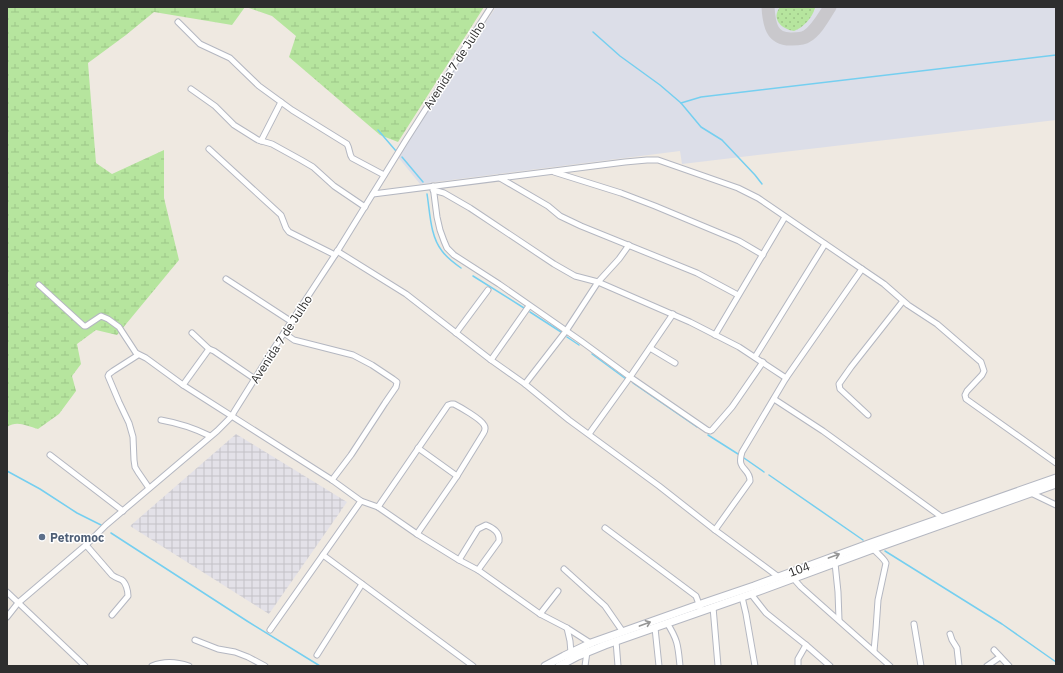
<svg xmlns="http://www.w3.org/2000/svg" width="1063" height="673" viewBox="0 0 1063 673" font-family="'IBM Plex Sans',sans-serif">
  <defs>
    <pattern id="industrial-grid" width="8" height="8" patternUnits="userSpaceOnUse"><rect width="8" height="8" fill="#e3e1e8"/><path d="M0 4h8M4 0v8" fill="none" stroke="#c3c1c7"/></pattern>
    <pattern id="green-dots" width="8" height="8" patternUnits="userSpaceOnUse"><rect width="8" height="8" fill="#b6e59e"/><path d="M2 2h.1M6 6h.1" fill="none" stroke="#9dc588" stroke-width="1.8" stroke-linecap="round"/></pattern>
    <pattern id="wetland-marsh" width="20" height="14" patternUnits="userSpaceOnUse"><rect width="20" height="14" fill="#b6e59e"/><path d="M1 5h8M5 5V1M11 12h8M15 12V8" fill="none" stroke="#9dc588"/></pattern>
  </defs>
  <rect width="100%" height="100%" fill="#efe9e1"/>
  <!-- industrial -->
  <path fill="url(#industrial-grid)" d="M 236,434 L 347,502 L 269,614 L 130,526 Z"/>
  <!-- airport -->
  <path fill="#dcdee8" d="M 496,7 L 1056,7 L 1056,120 L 682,164 L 680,151 L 420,184 L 398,157 Z"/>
  <!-- green -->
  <path fill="url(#green-dots)" d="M 780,7 L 814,7 L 815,8 C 812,18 804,27 794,31 C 781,29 771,19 780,7 Z"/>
  <!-- wetland -->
  <g fill="url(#wetland-marsh)">
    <path d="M 7,7 L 245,7 L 232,25 L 154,12 L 126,35 L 88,63 L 96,163 L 112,174 L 164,150 L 164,198 L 179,260 L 117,335 L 96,330 L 77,344 L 81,364 L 72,376 L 76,391 L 59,414 L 38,429 C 27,426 17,420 7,427 Z"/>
    <path d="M 246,7 L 484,7 L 398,142 L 380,135 L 289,57 L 296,36 L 272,16 Z"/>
  </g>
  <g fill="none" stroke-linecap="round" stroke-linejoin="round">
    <!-- stream -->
    <g stroke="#75cff0" stroke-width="1.5">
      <path d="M 593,32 L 620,56 L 660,85 L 681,103 L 701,127 L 722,140 L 755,175 L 762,184"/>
      <path d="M 681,103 L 701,97 L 1056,55"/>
      <path d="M 378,130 L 396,151"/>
      <path d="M 402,157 L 423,182"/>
      <path d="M 427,194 C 430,212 430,236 442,251 C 447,258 454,263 461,268"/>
      <path d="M 473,276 L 524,308"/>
      <path d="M 530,312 L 561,332"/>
      <path d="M 567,337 L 579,345"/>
      <path d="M 592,354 L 626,379"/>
      <path d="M 633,383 L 697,427"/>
      <path d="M 708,435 L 738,454"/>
      <path d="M 744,458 L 764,472"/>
      <path d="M 7,471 L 40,489 L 77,513 L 101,525"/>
      <path d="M 769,475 L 863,540"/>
      <path d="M 111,533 L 247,621 L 320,666"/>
      <path d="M 885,551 L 1002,624 L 1056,662"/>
    </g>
    <!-- taxiway -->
    <path stroke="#c9c8cc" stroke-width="13" d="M 768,7 C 769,23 771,40 792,39 C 797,39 803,39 807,36 C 817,30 824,16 830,7"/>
    <defs>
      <g id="street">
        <path d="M 178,22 L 200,44 L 230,58 L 259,86 L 292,110 L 347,144 C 350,149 349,154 352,158 L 384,175"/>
        <path d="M 191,89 L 215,106 L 234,125 L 258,140 L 272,144 L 301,160 L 313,167 L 334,186 L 365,207"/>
        <path d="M 261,141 L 281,102"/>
        <path d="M 209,149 L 281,215 L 286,228 L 289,232 L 335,255"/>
        <path d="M 554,172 L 621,193 L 655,206 L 739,241 L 763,255"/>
        <path d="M 500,178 L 548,206 L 560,216 L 581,226 L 697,273 L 738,295"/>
        <path d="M 433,186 L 437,217 L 440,230 L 444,241 L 447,248 L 454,255 L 499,284 L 581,341 L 630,377 L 707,430 L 710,431 L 712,430 L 732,407 L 763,362"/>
        <path d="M 433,190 L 444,193 L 470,208 L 554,264 L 575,276 L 598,282 L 690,322 L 739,347 L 786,378"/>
        <path d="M 373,194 L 625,162 L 647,160 L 658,160 L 738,188 L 758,198 L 862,269 L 786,378 L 742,452 C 736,471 750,467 750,481 L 715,530"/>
        <path d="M 337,251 L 406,294 L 491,360 L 525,384 L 569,420 L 659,486 L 715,530 L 780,578"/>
        <path d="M 862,269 L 884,284 L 908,305 L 937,324 L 981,362 L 984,371 L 982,375 L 967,391 L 965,395 L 966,399 L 1056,463"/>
        <path d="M 226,279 L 292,322"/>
        <path d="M 39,285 L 84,326 L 86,326 L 101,316 L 108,319 L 119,327 L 136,353 L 146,358 L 183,385 L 332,480 L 361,501 L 270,630"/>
        <path d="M 192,333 L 209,349 L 214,351 L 255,379"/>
        <path d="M 284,333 L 294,340 L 353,355 L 372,365 L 393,379 L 397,382 L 396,387 L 385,403 L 351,455 L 332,480"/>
        <path d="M 456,333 L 488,290"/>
        <path d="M 715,335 L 785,217"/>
        <path d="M 650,348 L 675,363"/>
        <path d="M 138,355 L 113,371 L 109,374 L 108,376 L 119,402 L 129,423 L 133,437 L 134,460 L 135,467 L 138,472 L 149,488"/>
        <path d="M 755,357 L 825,244"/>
        <path d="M 491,360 L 529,306"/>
        <path d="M 525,384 L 566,331 L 598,282 L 619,259 L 629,245"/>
        <path d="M 183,385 L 209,349"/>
        <path d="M 774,399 L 823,431 L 943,518"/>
        <path d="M 868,415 L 840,389 L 839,384 L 851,367 L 903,301"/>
        <path d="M 161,420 C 178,423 194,428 210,436"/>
        <path d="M 589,434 L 630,377 L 673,314"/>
        <path d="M 418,448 L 457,476"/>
        <path d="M 50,455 L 123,511"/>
        <path d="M 1031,493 L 1056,505"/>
        <path d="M 361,501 L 378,507 L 417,534 L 459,560 L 478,570 L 540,614 L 567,628 L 592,644"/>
        <path d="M 378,507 L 448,405 L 451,404 L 454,404 C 460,407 481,419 484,425 C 486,428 485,431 483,434 L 457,476 L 417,534"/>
        <path d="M 605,528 L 696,596 L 700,607"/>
        <path d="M 86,545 L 112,575 C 116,578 118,578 122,580 C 126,583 128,591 128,596 L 112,615"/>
        <path d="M 872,547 C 876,553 883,557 886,563 L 878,600 L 876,629 L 874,651"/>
        <path d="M 323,555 L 473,666"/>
        <path d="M 459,560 L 478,529 L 486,525 C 493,528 500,532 499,541 L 478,570"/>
        <path d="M 835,563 L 838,592 L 839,620"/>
        <path d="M 564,569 L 605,606 L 623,632"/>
        <path d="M 793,578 L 801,587 L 890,666"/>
        <path d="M 7,592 L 85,666"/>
        <path d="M 751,594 L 766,613 L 806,645 L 798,659 L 798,666"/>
        <path d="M 742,597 L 746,614 L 755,666"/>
        <path d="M 713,607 L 718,666"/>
        <path d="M 540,614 L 558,591"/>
        <path d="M 7,617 L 18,603 L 86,545 L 106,525 L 217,431 L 232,416 L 234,412 L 274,348 L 335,255 L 406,140 L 491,7"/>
        <path d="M 667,623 C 678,640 678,646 680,666"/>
        <path d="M 914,624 L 921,666"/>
        <path d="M 567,628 L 570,641 L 571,653"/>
        <path d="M 655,628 L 659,666"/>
        <path d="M 950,634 L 952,640 L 957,648 L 959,666"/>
        <path d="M 195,640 L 218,649 L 235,652 L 248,657 L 265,666"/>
        <path d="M 616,641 L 618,666"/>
        <path d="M 806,645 L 830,666"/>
        <path d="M 994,650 L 1009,666"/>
        <path d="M 317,655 L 362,584"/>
        <path d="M 152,666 C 164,661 177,662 189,666"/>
        <path d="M 585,666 L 587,652"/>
        <path d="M 987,666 L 1000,657"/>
      </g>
      <g id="secondary">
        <path d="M 545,666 L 564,656 L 591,643 L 704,603 L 754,586 L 871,543 L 1056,478"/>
        <path d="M 559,666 L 578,656 L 605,645 L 751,594 L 873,549 L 1056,484"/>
      </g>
    </defs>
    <!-- street casing -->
    <use href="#street" stroke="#b4b7c1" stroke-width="7"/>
    <!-- secondary casing -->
    <use href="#secondary" stroke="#b4b7c1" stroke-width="9"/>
    <!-- street -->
    <use href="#street" stroke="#fff" stroke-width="5"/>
    <!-- secondary -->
    <use href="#secondary" stroke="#fff" stroke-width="7"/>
  </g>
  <!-- one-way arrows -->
  <defs><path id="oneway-shaft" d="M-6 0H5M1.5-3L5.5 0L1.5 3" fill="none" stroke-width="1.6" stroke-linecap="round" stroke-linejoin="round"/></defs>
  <g stroke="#969696">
    <use href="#oneway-shaft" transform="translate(834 556) rotate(-20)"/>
    <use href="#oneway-shaft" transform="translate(645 624) rotate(-20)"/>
  </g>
  <!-- markers -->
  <circle fill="#5c6f8a" stroke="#fff" stroke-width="1.5" cx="42" cy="537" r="4"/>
  <g text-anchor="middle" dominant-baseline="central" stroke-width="3" stroke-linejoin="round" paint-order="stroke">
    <!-- street labels -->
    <g font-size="12" fill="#2e2e2e" stroke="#fff">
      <text transform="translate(454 65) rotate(-57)">Avenida 7 de Julho</text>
      <text transform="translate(281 339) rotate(-57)">Avenida 7 de Julho</text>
      <text transform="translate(799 569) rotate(-21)">104</text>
    </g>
    <!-- service labels -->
    <g font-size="12" font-weight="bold" fill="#4e5e75" stroke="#fff" text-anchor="start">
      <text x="50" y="537">Petromoc</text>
    </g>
  </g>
  <!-- border -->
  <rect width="1063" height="673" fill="none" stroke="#2e2e2e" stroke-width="16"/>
</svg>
